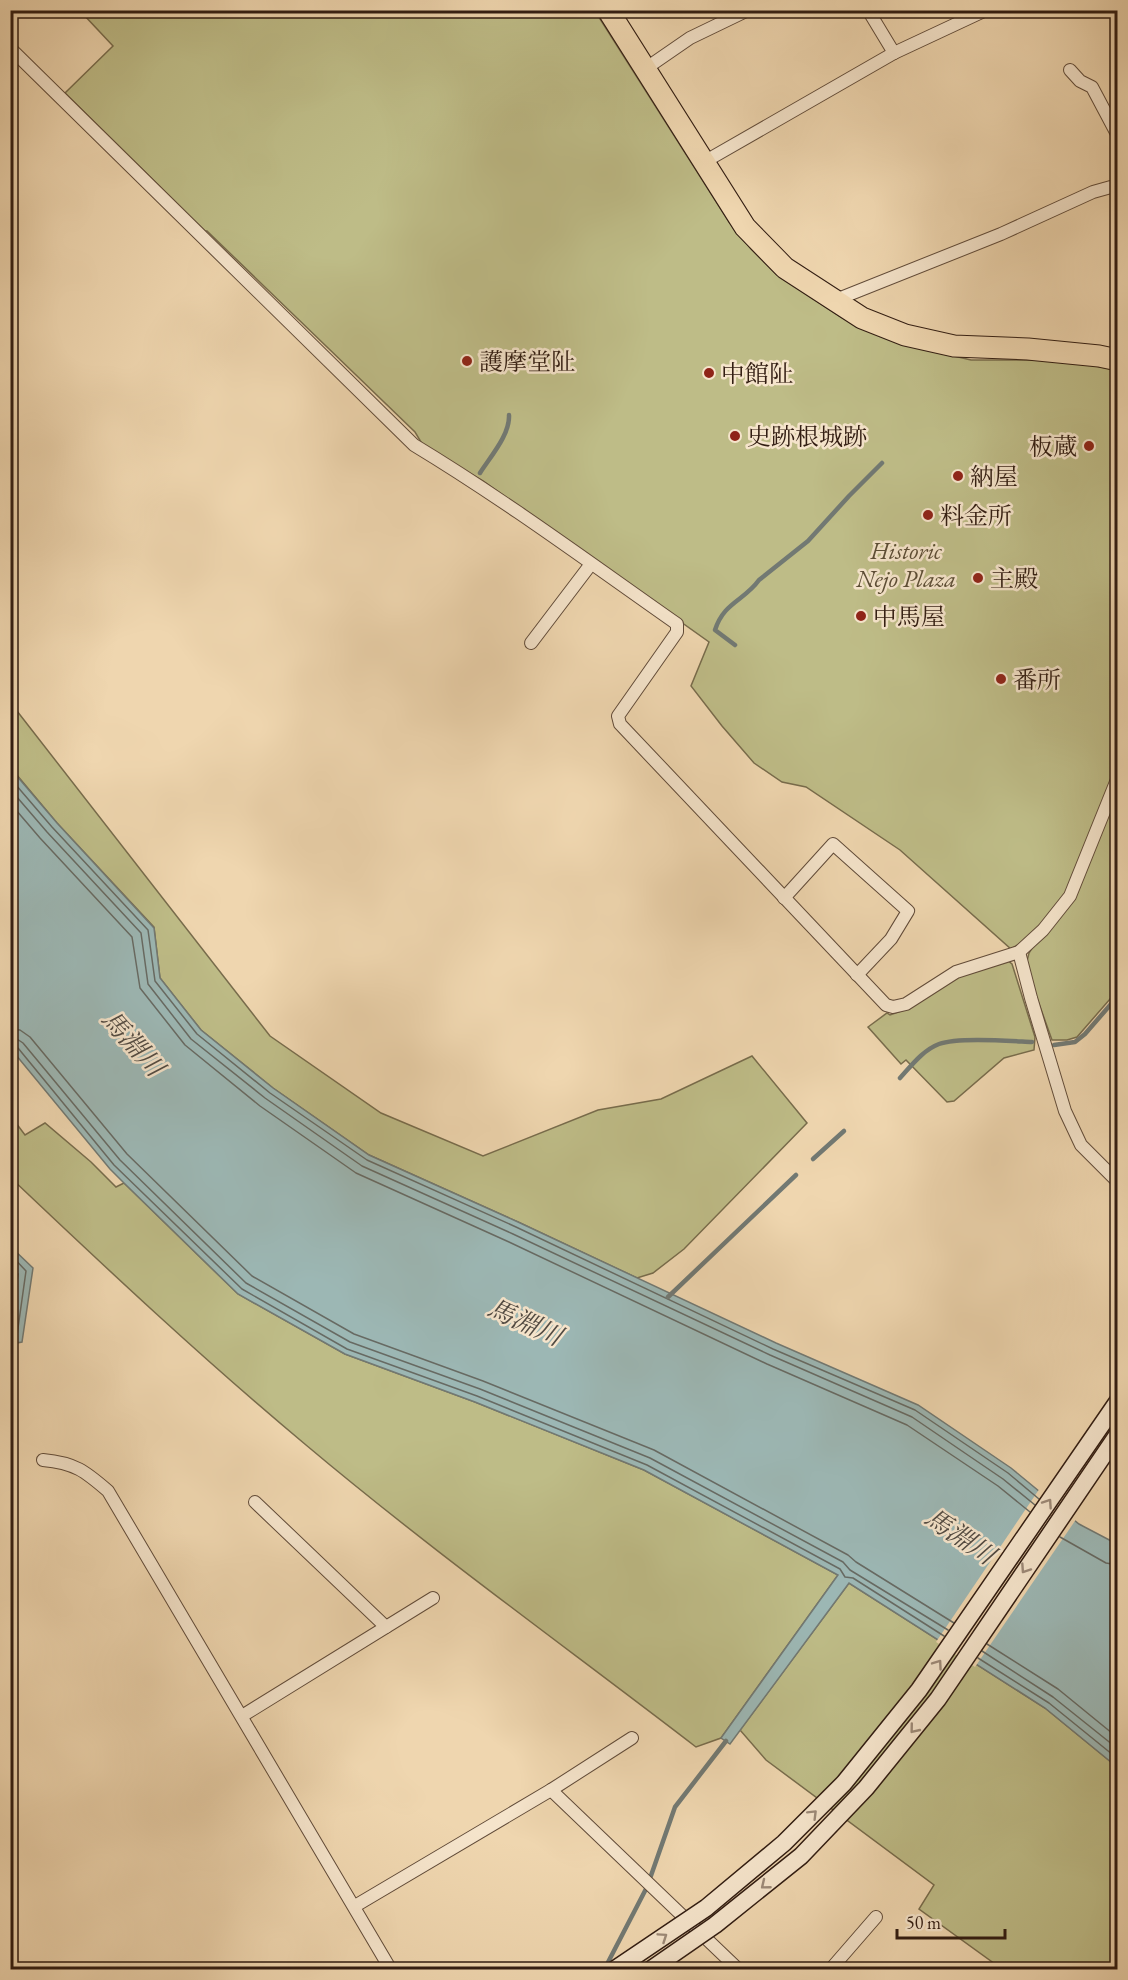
<svg xmlns="http://www.w3.org/2000/svg" width="1128" height="1980" viewBox="0 0 1128 1980" font-family="'EB Garamond','Noto Serif JP',serif">
  <rect width="100%" height="100%" fill="#efd6af"/>
  <filter id="stains"><feTurbulence type="fractalNoise" baseFrequency=".00333" numOctaves="4"/><feColorMatrix values="0 0 0 0 .2 0 0 0 0 .09 0 0 0 0 .02 0 0 0 .5 -.17"/></filter>
  <radialGradient id="worn" r=".72"><stop offset=".6" stop-color="#630" stop-opacity="0"/><stop offset="1" stop-color="#630" stop-opacity=".3"/></radialGradient>
  <!-- green -->
  <g fill="#bebc87" stroke="#786c4c" stroke-width="1.5">
    <path d="M 89,11 L 595,11 L 729,222 L 751,249 L 776,274 L 841,317 L 871,332 L 924,349 L 971,360 L 1063,360 L 1117,370 L 1117,769 L 1066,895 L 1044,922 L 1024,941 L 1011,949 L 900,850 L 806,787 L 782,782 L 754,763 L 722,726 L 691,686 L 709,642 L 483,481 L 424,447 L 415,432 L 207,231 L 205,231 L 65,93 L 113,46 L 84,15 Z"/>
    <path d="M 10,702 L 270,1036 L 381,1113 L 483,1156 L 598,1110 L 661,1099 L 752,1056 L 807,1123 L 684,1249 L 653,1273 L 637,1278 L 518,1222 L 369,1155 L 273,1088 L 201,1030 L 160,978 L 154,927 L 57,823 L 11,768 Z"/>
    <path d="M 1117,792 L 1117,991 L 1077,1037 L 1067,1040 L 1052,1040 L 1033,987 L 1027,961 L 1029,953 L 1037,940 L 1065,909 Z"/>
    <path d="M 1007,960 L 1012,964 L 1035,1037 L 1034,1050 L 1004,1058 L 954,1101 L 947,1102 L 906,1060 L 901,1064 L 868,1027 L 887,1013 L 890,1015 L 907,1009 L 959,975 Z"/>
    <path d="M 10,1115 L 25,1135 L 45,1123 L 91,1162 L 116,1187 L 124,1183 L 238,1294 L 345,1354 L 475,1402 L 644,1470 L 838,1575 L 721,1738 L 696,1747 C 566,1647 432,1551 306,1445 C 204,1360 107,1269 11,1178 Z"/>
    <path d="M 849,1583 L 1045,1708 L 1117,1767 L 1117,1969 L 1002,1969 L 919,1909 L 934,1885 L 766,1760 L 740,1730 Z"/>
  </g>
  <!-- water -->
  <g fill="#9cb7b4" stroke="#727973" stroke-width="1.5">
    <path d="M 10,768 L 57,823 L 154,928 L 160,978 L 201,1030 L 273,1088 L 369,1155 L 518,1222 L 776,1343 L 918,1405 L 1011,1468 L 1079,1524 L 1117,1544 L 1117,1767 L 1045,1708 L 849,1583 L 730,1744 L 721,1738 L 838,1575 L 644,1470 L 475,1402 L 345,1354 L 238,1294 L 124,1183 L 110,1169 L 11,1049 Z"/>
    <path d="M 10,1246 L 33,1268 L 22,1342 L 11,1344 Z"/>
  </g>
  <!-- pier -->
  <path fill="#efd6af" d="M 1040,1488 L 1077,1518 L 975,1667 L 936,1642 Z"/>
  <g fill="none" stroke-linecap="round" stroke-linejoin="round">
    <!-- shore -->
    <g stroke="#676a63" stroke-width="1.5">
      <path d="M 10,778 L 52,827 L 148,930 L 155,981 L 197,1034 L 270,1093 L 367,1160 L 516,1227 L 773,1349 L 915,1410 L 1008,1473 L 1039,1499"/>
      <path d="M 10,789 L 47,832 L 141,933 L 148,984 L 191,1039 L 265,1098 L 362,1166 L 513,1234 L 770,1355 L 912,1417 L 1003,1479 L 1035,1505"/>
      <path d="M 10,803 L 40,838 L 132,937 L 140,988 L 185,1045 L 260,1106 L 356,1173 L 509,1242 L 767,1364 L 907,1425 L 998,1486 L 1030,1512"/>
      <path d="M 10,1029 L 20,1030 L 30,1037 L 127,1154 L 252,1276 L 354,1334 L 483,1381 L 654,1450 L 848,1555 L 856,1562 L 954,1623"/>
      <path d="M 10,1038 L 17,1039 L 23,1043 L 120,1160 L 246,1283 L 350,1342 L 480,1389 L 650,1458 L 843,1562 L 850,1570 L 948,1630"/>
      <path d="M 10,1046 L 18,1048 L 114,1165 L 242,1289 L 347,1349 L 477,1396 L 647,1465 L 840,1569 L 845,1577 L 853,1578 L 944,1636"/>
      <path d="M 10,1254 L 26,1271 L 17,1335 L 10,1338"/>
      <path d="M 10,1265 L 18,1274 L 10,1329"/>
      <path d="M 1060,1537 L 1106,1563 L 1118,1565"/>
      <path d="M 987,1644 L 1058,1689 L 1118,1738"/>
      <path d="M 982,1651 L 1053,1697 L 1118,1749"/>
      <path d="M 978,1658 L 1049,1703 L 1118,1759"/>
    </g>
    <!-- stream -->
    <g stroke="#727973" stroke-width="4.5">
      <path d="M 480,473 C 490,457 510,435 509,415"/>
      <path d="M 735,645 L 715,630 C 724,602 744,601 759,580 L 808,541 L 849,496 L 882,463"/>
      <path d="M 1054,1045 L 1075,1042 L 1085,1034 L 1118,996"/>
      <path d="M 900,1078 C 911,1066 923,1050 939,1044 C 958,1037 1010,1041 1032,1042"/>
      <path d="M 813,1159 L 844,1131"/>
      <path d="M 668,1297 L 796,1175"/>
      <path d="M 604,1970 L 647,1887 L 675,1807 L 726,1741"/>
    </g>
    <defs>
      <g id="street">
        <path d="M 868,10 L 894,53"/>
        <path d="M 10,48 L 414,445 C 505,500 590,563 677,624 L 677,632 L 618,716 L 620,724 L 886,1005 L 893,1007 L 906,1004 L 956,972 L 1019,952 L 1043,930 L 1070,896 L 1118,777"/>
        <path d="M 645,69 L 690,38 L 748,10"/>
        <path d="M 1070,70 L 1080,81 L 1092,87 L 1118,136"/>
        <path d="M 704,162 L 894,53 L 986,10"/>
        <path d="M 833,301 L 1001,234 L 1093,192 L 1118,185"/>
        <path d="M 531,643 L 591,564"/>
        <path d="M 784,898 L 833,844 L 908,911 L 891,939 L 857,975"/>
        <path d="M 1019,952 L 1031,998 L 1065,1111 L 1081,1145 L 1118,1182"/>
        <path d="M 43,1460 C 75,1463 85,1471 108,1491 L 391,1970"/>
        <path d="M 255,1502 L 386,1627"/>
        <path d="M 242,1716 L 433,1598"/>
        <path d="M 551,1790 L 739,1970"/>
        <path d="M 355,1906 L 551,1790 L 632,1738"/>
        <path d="M 830,1970 L 876,1917"/>
      </g>
      <path id="highway" d="M 608,10 L 745,227 L 785,268 L 862,318 L 905,335 L 954,346 L 1028,349 L 1099,356 L 1118,360"/>
    </defs>
    <!-- street casing -->
    <use href="#street" stroke="#614b39" stroke-width="14"/>
    <!-- highway casing -->
    <use href="#highway" stroke="#321d12" stroke-width="23"/>
    <!-- street -->
    <use href="#street" stroke="#f5e4cb" stroke-width="12"/>
    <!-- highway -->
    <use href="#highway" stroke="#efd6af" stroke-width="21"/>
    <defs>
      <g id="secondary-bridge">
        <path d="M 614,1970 L 706,1908 L 784,1843 L 844,1783 L 919,1690 L 1118,1401"/>
        <path d="M 650,1970 L 715,1925 L 801,1856 L 866,1788 L 938,1699 L 1118,1434"/>
      </g>
    </defs>
    <!-- secondary-bridge casing -->
    <use href="#secondary-bridge" stroke="#321d12" stroke-width="19" stroke-linecap="butt"/>
    <!-- secondary-bridge -->
    <use href="#secondary-bridge" stroke="#f5e4cb" stroke-width="16"/>
  </g>
  <!-- one-way arrows -->
  <defs><path id="oneway-chevron" d="M-2-3.5L2.5 0L-2 3.5" fill="none" stroke-width="1.6" stroke-linecap="round" stroke-linejoin="round" transform="scale(1.5)"/></defs>
  <g stroke="#9d8a78">
    <use href="#oneway-chevron" transform="translate(1048 1503) rotate(-56)"/>
    <use href="#oneway-chevron" transform="translate(1025 1569) rotate(124)"/>
    <use href="#oneway-chevron" transform="translate(938 1664) rotate(-55)"/>
    <use href="#oneway-chevron" transform="translate(914 1729) rotate(129)"/>
    <use href="#oneway-chevron" transform="translate(813 1814) rotate(-45)"/>
    <use href="#oneway-chevron" transform="translate(765 1885) rotate(141)"/>
    <use href="#oneway-chevron" transform="translate(663 1937) rotate(-34)"/>
  </g>
  <!-- markers -->
  <g fill="#8f2418" stroke="#f5e4cb" stroke-width="2">
    <circle cx="467" cy="361" r="6"/>
    <circle cx="709" cy="373" r="6"/>
    <circle cx="735" cy="436" r="6"/>
    <circle cx="1089" cy="446" r="6"/>
    <circle cx="958" cy="476" r="6"/>
    <circle cx="928" cy="515" r="6"/>
    <circle cx="978" cy="578" r="6"/>
    <circle cx="861" cy="616" r="6"/>
    <circle cx="1001" cy="679" r="6"/>
  </g>
  <g text-anchor="middle" dominant-baseline="central" stroke-width="5" stroke-linejoin="round" paint-order="stroke">
    <!-- poi labels -->
    <g font-size="24" fill="#321d12" stroke="#f5e4cb" text-anchor="start">
      <text x="479" y="361">護摩堂阯</text>
      <text x="721" y="373">中館阯</text>
      <text x="747" y="436">史跡根城跡</text>
      <text x="1077" y="446" text-anchor="end">板蔵</text>
      <text x="970" y="476">納屋</text>
      <text x="940" y="515">料金所</text>
      <text x="990" y="578">主殿</text>
      <text x="873" y="616">中馬屋</text>
      <text x="1013" y="679">番所</text>
    </g>
    <!-- park labels -->
    <g font-size="24" font-style="italic" fill="#5c4d35" stroke="#f5e4cb">
      <text x="906" y="550">Historic<tspan x="906" dy="28">Nejo Plaza</tspan></text>
    </g>
    <!-- water labels -->
    <g font-size="26" font-style="italic" fill="#524b43" stroke="#f5e4cb">
      <text transform="translate(133 1043) rotate(48)">馬淵川</text>
      <text transform="translate(525 1322) rotate(24)">馬淵川</text>
      <text transform="translate(960 1536) rotate(34)">馬淵川</text>
    </g>
  </g>
  <!-- margin -->
  <rect width="1128" height="1980" fill="none" stroke="#efd6af" stroke-width="36"/>
  <rect x="12" y="12" width="1104" height="1956" fill="none" stroke="#321d12" stroke-width="3"/>
  <rect x="18" y="18" width="1092" height="1944" fill="none" stroke="#321d12" stroke-width="1.5"/>
  <!-- scale -->
  <path d="M897 1929v9h108v-9" fill="none" stroke="#321d12" stroke-width="3"/>
  <text x="906" y="1929" font-size="18" fill="#321d12" stroke="#f5e4cb" stroke-width="4.5" paint-order="stroke">50 m</text>
  <rect width="100%" height="100%" filter="url(#stains)"/>
  <rect width="100%" height="100%" fill="url(#worn)"/>
</svg>
